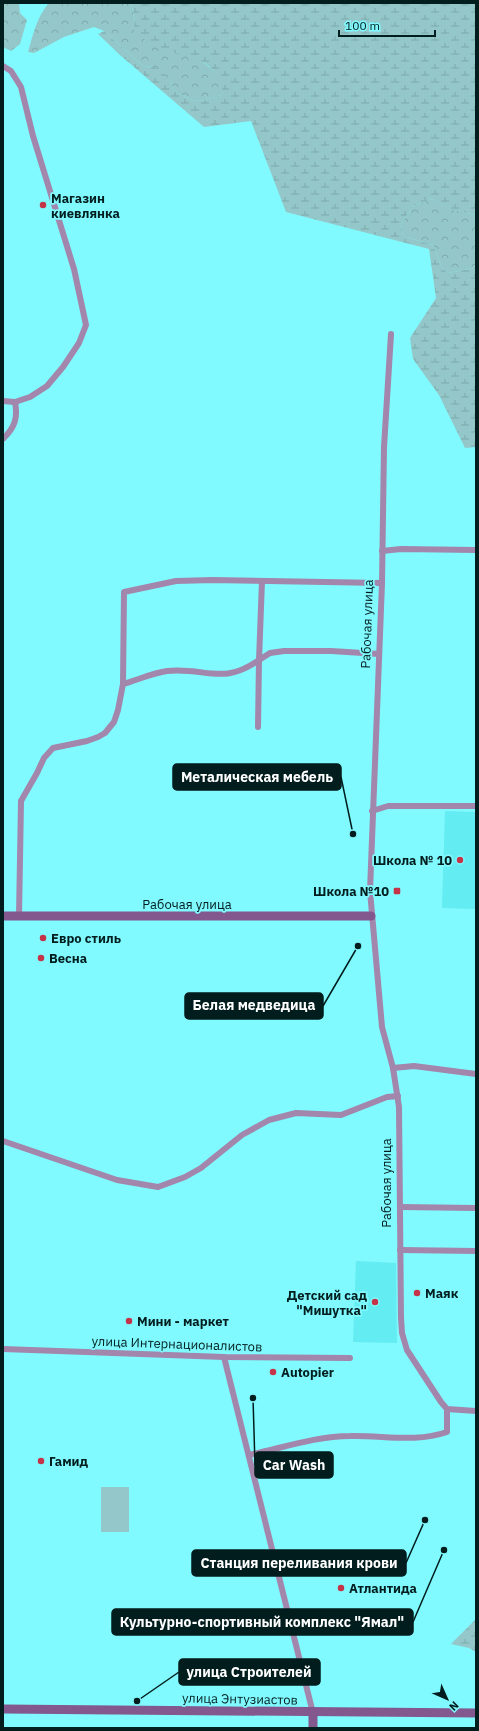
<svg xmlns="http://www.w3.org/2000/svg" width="479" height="1731" viewBox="0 0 479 1731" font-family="'IBM Plex Sans',sans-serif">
  <defs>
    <pattern id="forest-crowns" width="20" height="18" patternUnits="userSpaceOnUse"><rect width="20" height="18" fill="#94c7c9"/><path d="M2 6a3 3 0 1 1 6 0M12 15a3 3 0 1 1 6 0" fill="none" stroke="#7eaaac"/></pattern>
    <pattern id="wetland-marsh" width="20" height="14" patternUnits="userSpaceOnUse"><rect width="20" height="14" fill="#94c7c9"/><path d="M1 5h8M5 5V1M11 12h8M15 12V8" fill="none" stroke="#7eaaac"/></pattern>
  </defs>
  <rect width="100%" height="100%" fill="#80fafe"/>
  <!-- built -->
  <g fill="#63ecf1">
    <path d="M 445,811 L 476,812 L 476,909 L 442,908 Z"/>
    <path d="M 356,1261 L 396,1263 L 397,1343 L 353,1342 Z"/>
  </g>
  <!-- forest -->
  <g fill="url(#forest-crowns)">
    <path d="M 3,3 L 19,3 L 20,13 L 27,20 L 20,44 L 11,51 L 3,47 Z"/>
    <path d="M 49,3 L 131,3 L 135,21 C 154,32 212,62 221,80 C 223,85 224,90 222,95 L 201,101 L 192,100 L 177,93 L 173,90 L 171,81 L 155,67 L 143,66 L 104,31 L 94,27 L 64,37 L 34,53 L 28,52 C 33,35 37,16 49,3 Z"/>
    <path d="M 432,199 L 453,210 L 476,215 L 476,266 L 469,269 L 448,273 L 442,268 L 433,245 L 403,236 L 401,224 L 413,206 Z"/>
  </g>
  <!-- wetland -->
  <g fill="url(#wetland-marsh)">
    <path d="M 131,3 L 476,3 L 476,215 L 452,210 L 432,199 L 413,206 L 401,224 L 403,236 L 433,245 L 442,268 L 448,273 L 469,269 L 476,266 L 476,447 L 465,448 L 439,395 L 413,359 L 410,338 L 436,298 L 429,249 L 286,212 L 251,121 L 204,127 L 120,55 L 98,34 L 104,31 L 143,66 L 155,67 L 163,73 L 171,81 L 173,90 L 177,93 L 192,100 L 201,101 L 222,95 C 225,82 212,66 201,61 C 191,56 179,55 168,51 C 156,47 143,40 134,31 L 135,21 Z"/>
    <path d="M 476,1619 L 476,1652 L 469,1648 L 451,1644 Z"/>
  </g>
  <!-- park -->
  <rect fill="#94c7c9" x="101" y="1487" width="28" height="45"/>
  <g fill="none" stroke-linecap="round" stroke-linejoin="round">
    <!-- street -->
    <g stroke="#a286ab" stroke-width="6">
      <path d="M 3,66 L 11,71 L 21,87 L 33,136 L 74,269 L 86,325 L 79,343 L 63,367 L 47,386 L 30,397 L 15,402 L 3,401"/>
      <path d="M 391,334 L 384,447 L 382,583 L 370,891 L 382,1027 L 393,1068 L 399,1107 L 401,1318 L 402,1333 L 407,1350 L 441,1402 L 447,1409 L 476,1411"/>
      <path d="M 3,439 C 15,427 18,418 15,402"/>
      <path d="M 382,551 L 401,549 L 476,550"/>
      <path d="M 123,684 C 138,680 152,673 167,671 C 206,667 222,686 259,660 L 262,581"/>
      <path d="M 258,727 L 259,660 L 270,653 L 284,651 L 331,651 L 379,654"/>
      <path d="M 372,811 L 388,806 L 476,806"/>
      <path d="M 19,916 L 21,801 L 37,773 L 44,758 L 53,748 L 87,741 L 98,737 L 105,733 L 114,722 L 118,710 L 123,684 L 124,592 L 176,581 L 212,580 L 382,583"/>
      <path d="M 393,1068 L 414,1066 L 476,1074"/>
      <path d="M 3,1141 L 117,1180 L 158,1187 L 185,1177 L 201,1168 L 242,1135 L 269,1120 L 296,1113 L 341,1115 L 387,1097 L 398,1096"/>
      <path d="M 400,1207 L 476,1208"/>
      <path d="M 400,1250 L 476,1251"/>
      <path d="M 3,1349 L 224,1357 L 350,1358"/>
      <path d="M 224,1357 L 313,1713"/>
      <path d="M 249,1455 C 282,1448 316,1436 350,1436 C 383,1435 415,1443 447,1432 L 447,1409"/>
    </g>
    <!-- secondary -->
    <g stroke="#82588e" stroke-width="9">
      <path d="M 3,916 L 371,916"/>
      <path d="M 3,1709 L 476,1713"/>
      <path d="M 313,1713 L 313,1728"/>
    </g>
  </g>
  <!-- markers -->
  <g fill="#c43347" stroke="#80fafe" stroke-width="1.5">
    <circle cx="43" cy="205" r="4"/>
    <circle cx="460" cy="860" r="4"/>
    <rect x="393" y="887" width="8" height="8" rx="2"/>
    <circle cx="43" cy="938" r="4"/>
    <circle cx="41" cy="958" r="4"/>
    <circle cx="417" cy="1293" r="4"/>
    <circle cx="375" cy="1302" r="4"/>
    <circle cx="129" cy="1321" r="4"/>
    <circle cx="273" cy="1372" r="4"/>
    <circle cx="41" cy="1461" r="4"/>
    <circle cx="341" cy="1588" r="4"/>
  </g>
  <g text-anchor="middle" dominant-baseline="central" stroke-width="3.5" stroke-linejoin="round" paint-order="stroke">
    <!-- poi labels -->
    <g font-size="13" font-weight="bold" fill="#021d1e" stroke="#80fafe" text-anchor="start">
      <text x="51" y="198">Магазин<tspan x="51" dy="15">киевлянка</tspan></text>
      <text x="452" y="860" text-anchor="end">Школа № 10</text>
      <text x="389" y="891" text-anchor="end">Школа №10</text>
      <text x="51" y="938">Евро стиль</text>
      <text x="49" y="958">Весна</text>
      <text x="425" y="1293">Маяк</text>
      <text x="367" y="1295" text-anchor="end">Детский сад<tspan x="367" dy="15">"Мишутка"</tspan></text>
      <text x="137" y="1321">Мини - маркет</text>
      <text x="281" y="1372">Autopier</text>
      <text x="49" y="1461">Гамид</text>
      <text x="349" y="1588">Атлантида</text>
    </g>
    <!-- street labels -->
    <g font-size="13" fill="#021d1e" stroke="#80fafe">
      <text transform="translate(367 624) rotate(-88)">Рабочая улица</text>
      <text x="187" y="904">Рабочая улица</text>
      <text transform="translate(386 1183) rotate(-90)">Рабочая улица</text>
      <text transform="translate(177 1344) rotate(2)">улица Интернационалистов</text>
      <text transform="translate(240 1699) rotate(1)">улица Энтузиастов</text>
    </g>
  </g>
  <!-- callouts -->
  <path fill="none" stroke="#021d1e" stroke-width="1.5" d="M353 834L341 777M358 946L323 1006M253 1398L255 1465M425 1520L406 1563M444 1550L413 1622M137 1701L179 1672"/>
  <g fill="#021d1e" stroke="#80fafe" stroke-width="1.5">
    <circle cx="353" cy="834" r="4"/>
    <circle cx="358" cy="946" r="4"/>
    <circle cx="253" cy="1398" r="4"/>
    <circle cx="425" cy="1520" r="4"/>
    <circle cx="444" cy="1550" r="4"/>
    <circle cx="137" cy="1701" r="4"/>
  </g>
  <g fill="#021d1e" stroke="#021d1e" stroke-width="1.5">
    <rect x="173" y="764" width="168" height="26" rx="4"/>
    <rect x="185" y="993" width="138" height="26" rx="4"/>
    <rect x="255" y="1452" width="78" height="26" rx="4"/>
    <rect x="192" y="1550" width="214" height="26" rx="4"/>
    <rect x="112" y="1609" width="301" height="26" rx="4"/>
    <rect x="179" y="1659" width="141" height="26" rx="4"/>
  </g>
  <g font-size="14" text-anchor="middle" font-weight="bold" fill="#fff">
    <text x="257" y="782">Металическая мебель</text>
    <text x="254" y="1010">Белая медведица</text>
    <text x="294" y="1470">Car Wash</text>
    <text x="299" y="1568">Станция переливания крови</text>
    <text x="262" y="1627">Культурно-спортивный комплекс "Ямал"</text>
    <text x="249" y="1677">улица Строителей</text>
  </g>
  <!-- border -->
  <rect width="479" height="1731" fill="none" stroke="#021d1e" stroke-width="8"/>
  <!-- north arrow -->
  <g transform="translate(447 1699) rotate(135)" stroke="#80fafe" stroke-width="3" paint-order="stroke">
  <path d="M0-3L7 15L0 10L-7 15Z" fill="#021d1e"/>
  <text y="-6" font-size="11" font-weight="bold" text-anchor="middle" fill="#021d1e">N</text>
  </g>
  <!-- scale -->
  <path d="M339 30v6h96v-6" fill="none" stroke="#021d1e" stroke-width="2"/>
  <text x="345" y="30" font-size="12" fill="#021d1e" stroke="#80fafe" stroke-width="3" paint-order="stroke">100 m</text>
</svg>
